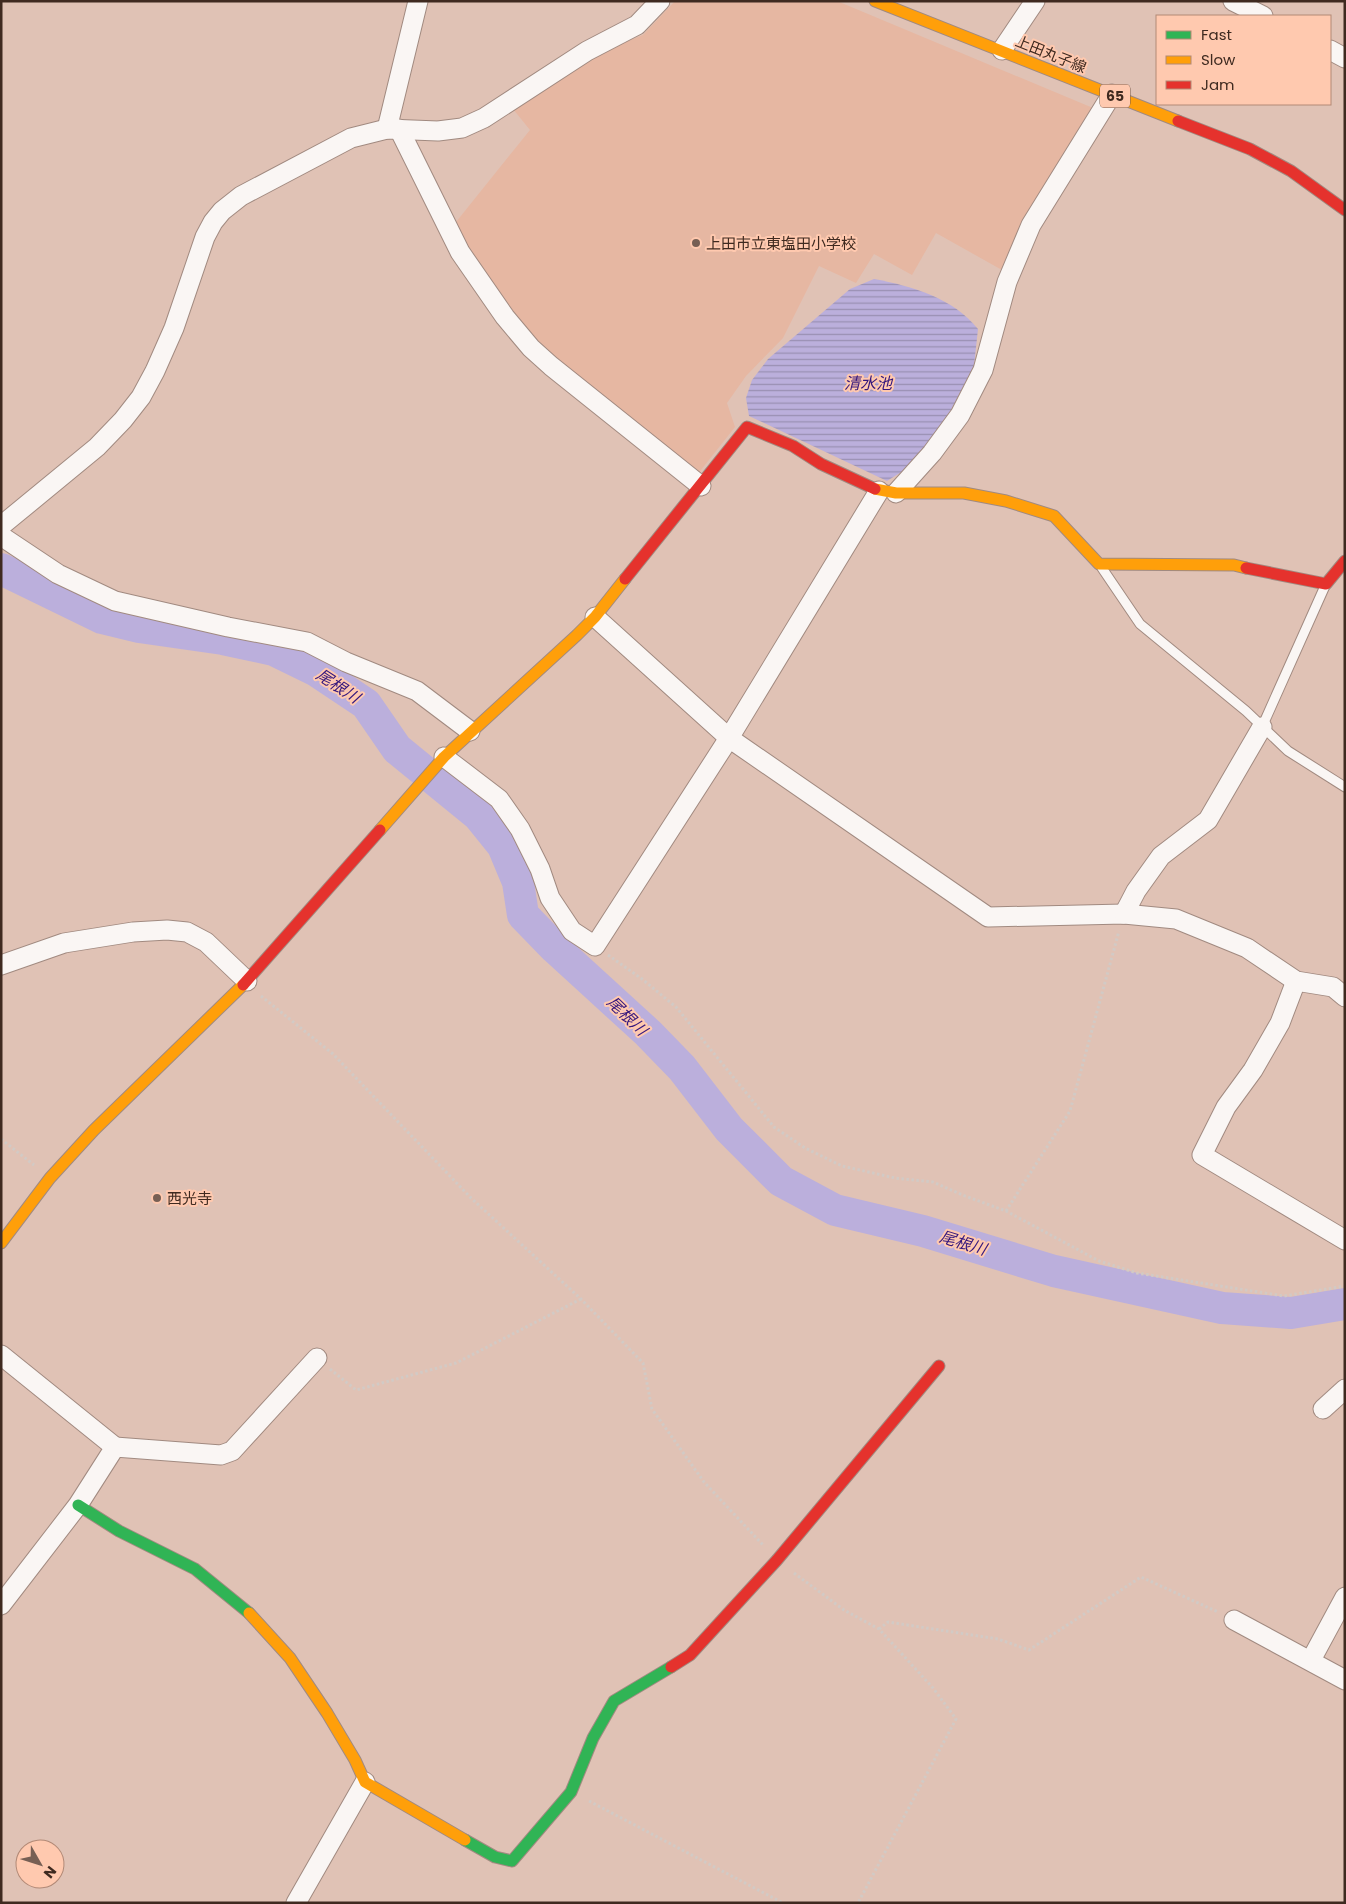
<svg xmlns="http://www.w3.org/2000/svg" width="1346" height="1904" viewBox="0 0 1346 1904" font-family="Poppins,'Noto Sans JP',sans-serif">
  <defs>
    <pattern id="water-rules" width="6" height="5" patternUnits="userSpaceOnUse" patternTransform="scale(1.25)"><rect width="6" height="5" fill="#bbafdc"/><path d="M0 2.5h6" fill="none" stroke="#998fb2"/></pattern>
  </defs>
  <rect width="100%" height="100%" fill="#e0c2b5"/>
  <!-- built -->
  <path fill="#e6b7a2" d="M 675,1 L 837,1 L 1093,108 L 1002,270 L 936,233 L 912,275 L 874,254 L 856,283 L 819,266 L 783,338 L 746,376 L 727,403 L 735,427 L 697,475 L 535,344 L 452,227 L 530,130 L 513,109 L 588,57 L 643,35 Z"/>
  <!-- water -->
  <path fill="url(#water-rules)" d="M 874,279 C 912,286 953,298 978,329 L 974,366 L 951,410 L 925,448 L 903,471 L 887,481 L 749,416 L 746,398 L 752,380 L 768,359 L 850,289 Z"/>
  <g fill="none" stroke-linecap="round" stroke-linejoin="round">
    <!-- river -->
    <path stroke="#bbafdc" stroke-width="32" d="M 1,569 L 102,618 L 139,627 L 223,639 L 274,650 L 315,670 L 366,704 L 397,749 L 478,815 L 503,846 L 518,882 L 523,915 L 555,948 L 648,1033 L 682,1068 L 729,1129 L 781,1181 L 835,1210 L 923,1231 L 1054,1271 L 1222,1308 L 1291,1313 L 1345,1304"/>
    <defs>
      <g id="lane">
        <path d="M 1102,568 L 1140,624 L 1246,711 L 1288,751 L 1345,787"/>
        <path d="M 1262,727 L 1325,586"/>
      </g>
      <g id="street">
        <path d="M 1233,1 L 1263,16"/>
        <path d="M 1002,50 L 1035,1"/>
        <path d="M 1330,50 L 1345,58"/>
        <path d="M 387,129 L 418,1"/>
        <path d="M 399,129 L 460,252 L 505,317 L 531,348 L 551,366 L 701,486"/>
        <path d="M 896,493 L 932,453 L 960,415 L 983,370 L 1007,282 L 1031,225 L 1112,94"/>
        <path d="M 1,526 L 97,447 L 123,420 L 141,397 L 155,371 L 174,328 L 205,237 L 213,222 L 222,211 L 241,196 L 351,138 L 387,129 L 438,131 L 462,128 L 484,118 L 587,51 L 637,25 L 660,1"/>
        <path d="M 1,536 L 58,574 L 115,601 L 228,627 L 307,642 L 346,662 L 417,691 L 470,731"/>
        <path d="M 595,617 L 729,738 L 988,917 L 1124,914 L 1176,919 L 1247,948 L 1296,981 L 1333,987 L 1345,997"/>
        <path d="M 444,757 L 499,799 L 520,829 L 540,869 L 550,898 L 572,931 L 595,946 L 729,738 L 879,491"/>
        <path d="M 1124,914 L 1136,891 L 1161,856 L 1208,820 L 1262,727"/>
        <path d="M 1,965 L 64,943 L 133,932 L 167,930 L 187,932 L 206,942 L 247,981"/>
        <path d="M 1296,981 L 1280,1023 L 1253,1070 L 1226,1107 L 1202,1155 L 1345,1240"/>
        <path d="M 1,1355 L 115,1447 L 78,1505 L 1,1605"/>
        <path d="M 1323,1409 L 1345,1389"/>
        <path d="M 115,1447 L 221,1455 L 232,1451 L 317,1358"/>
        <path d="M 1234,1620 L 1345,1680"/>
        <path d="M 1311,1660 L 1345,1597"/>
        <path d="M 296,1903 L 365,1782"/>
      </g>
      <g id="fast">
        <path d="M 78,1505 L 119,1531 L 195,1569 L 249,1613"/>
        <path d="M 465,1840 L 495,1857 L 512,1861 L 571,1792 L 593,1738 L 614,1701 L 671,1667"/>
      </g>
      <g id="slow">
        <path d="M 875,1 L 1178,121"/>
        <path d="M 875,489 L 896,493 L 964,493 L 1006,501 L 1054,516 L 1099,564 L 1234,565 L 1246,568"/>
        <path d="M 380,830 L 444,757 L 577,635 L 595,617 L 625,579"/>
        <path d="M 1,1243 L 50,1178 L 94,1130 L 243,985"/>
        <path d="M 249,1613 L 290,1658 L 327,1713 L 355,1760 L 365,1782 L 465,1840"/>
      </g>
      <g id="jam">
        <path d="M 1178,121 L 1250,149 L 1291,171 L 1345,210"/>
        <path d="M 1246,568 L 1326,584 L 1345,561"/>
        <path d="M 625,579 L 747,427 L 793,446 L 821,464 L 875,489"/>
        <path d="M 243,985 L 380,830"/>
        <path d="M 671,1667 L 690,1655 L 777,1560 L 939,1366"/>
      </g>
    </defs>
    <!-- lane casing -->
    <use href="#lane" stroke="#a18a80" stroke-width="11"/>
    <!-- street casing -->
    <use href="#street" stroke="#a18a80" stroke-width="21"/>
    <!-- fast casing -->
    <use href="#fast" stroke="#a18a80" stroke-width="13"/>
    <!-- slow casing -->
    <use href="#slow" stroke="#a18a80" stroke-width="13"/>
    <!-- jam casing -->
    <use href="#jam" stroke="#a18a80" stroke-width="13"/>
    <!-- path -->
    <g stroke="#d2cac5" stroke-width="3" stroke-dasharray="2.5 2.5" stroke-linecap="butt">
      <path d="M 608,955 L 642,979 L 676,1007 L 774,1127 L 805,1148 L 842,1166 L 895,1178 L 933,1182 L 965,1196 L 1006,1211 L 1099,1261 L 1137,1273 L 1284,1296 L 1345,1286"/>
      <path d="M 261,996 L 333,1054 L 471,1198 L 581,1299 L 643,1363 L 652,1409 L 704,1482 L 763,1545"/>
      <path d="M 1,1139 L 34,1165"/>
      <path d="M 1006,1211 L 1070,1111 L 1119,931"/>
      <path d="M 330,1369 L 356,1390 L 456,1363 L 581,1299"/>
      <path d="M 794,1573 L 844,1610 L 879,1629 L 933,1688 L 956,1719 L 858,1903"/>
      <path d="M 879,1629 L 888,1622 L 998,1639 L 1029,1650 L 1141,1577 L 1218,1612"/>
      <path d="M 589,1801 L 783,1903"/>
    </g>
    <!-- lane -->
    <use href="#lane" stroke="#faf6f4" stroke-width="9"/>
    <!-- street -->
    <use href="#street" stroke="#faf6f4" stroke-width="19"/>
    <!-- fast -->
    <use href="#fast" stroke="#30b455" stroke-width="11"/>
    <!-- slow -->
    <use href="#slow" stroke="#ff9f0a" stroke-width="11"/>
    <!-- jam -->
    <use href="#jam" stroke="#e5322d" stroke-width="11"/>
  </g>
  <!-- markers -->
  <g fill="#775f54" stroke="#ffc9af" stroke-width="2">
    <circle cx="696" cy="243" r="5"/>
    <circle cx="157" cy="1198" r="5"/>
  </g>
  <g text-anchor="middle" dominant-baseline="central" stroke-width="4" stroke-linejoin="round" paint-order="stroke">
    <!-- shield labels -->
    <rect fill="#ffc9af" stroke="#795a4b" stroke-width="1" x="1100" y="84.5" width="30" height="23" rx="4"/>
    <g font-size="14" font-weight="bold" fill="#3f2a20">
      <text x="1115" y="96">65</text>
    </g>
    <!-- street labels -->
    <g font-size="15" fill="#3f2a20" stroke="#ffc9af">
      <text transform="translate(1051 54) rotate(22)">上田丸子線</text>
    </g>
    <!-- poi labels -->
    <g font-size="15" fill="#3f2a20" stroke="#ffc9af" text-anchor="start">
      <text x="706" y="243">上田市立東塩田小学校</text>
      <text x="167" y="1198">西光寺</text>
    </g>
    <!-- water labels -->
    <g font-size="16" font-style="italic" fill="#34167d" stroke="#ffc9af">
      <text x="868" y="383">清水池</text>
      <text transform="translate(338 686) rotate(33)">尾根川</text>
      <text transform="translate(627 1016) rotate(44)">尾根川</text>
      <text transform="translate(963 1243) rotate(17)">尾根川</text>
    </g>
  </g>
  <!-- border -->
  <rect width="1346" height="1904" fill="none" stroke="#3f2a20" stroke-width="5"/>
  <!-- legend -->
  <rect x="1156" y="15" width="175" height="90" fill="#ffc9af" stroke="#b28976"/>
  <rect x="1166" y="31" width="25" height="8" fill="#30b455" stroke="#b28976"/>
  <text x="1201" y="40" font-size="15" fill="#3f2a20">Fast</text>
  <rect x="1166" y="56" width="25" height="8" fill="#ff9f0a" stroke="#b28976"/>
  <text x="1201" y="65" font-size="15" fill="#3f2a20">Slow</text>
  <rect x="1166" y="81" width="25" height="8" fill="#e5322d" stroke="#b28976"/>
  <text x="1201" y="90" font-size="15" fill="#3f2a20">Jam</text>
  <!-- north arrow -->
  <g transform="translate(40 1864) rotate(129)"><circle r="24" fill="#ffc9af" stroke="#b28976"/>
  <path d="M0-4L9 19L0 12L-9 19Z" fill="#775f54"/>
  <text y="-8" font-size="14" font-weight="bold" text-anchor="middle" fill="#3f2a20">N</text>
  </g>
</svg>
